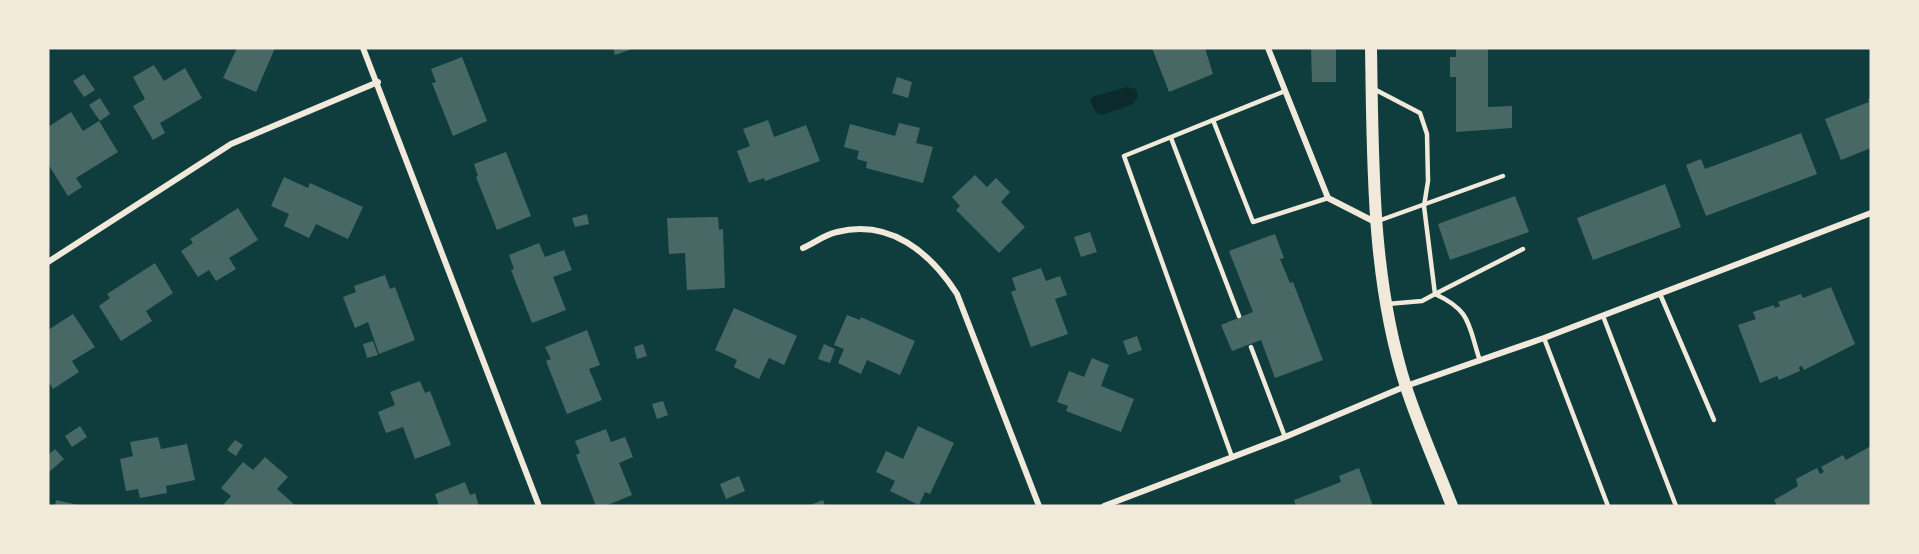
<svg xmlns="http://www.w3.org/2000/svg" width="1919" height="554" viewBox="0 0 1919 554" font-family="Signika,sans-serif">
  <rect width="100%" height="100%" fill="#0f3d3e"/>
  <!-- water -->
  <path fill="#0a2a2b" d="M 1127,87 L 1136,89 L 1138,96 L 1133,104 L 1102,115 L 1096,112 L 1090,101 L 1092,97 Z"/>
  <!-- building -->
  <g fill="#486865">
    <path d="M 237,48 L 275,48 L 256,92 L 223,78 Z"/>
    <path d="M 613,48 L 635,48 L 615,55 Z"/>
    <path d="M 1152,48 L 1205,48 L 1213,74 L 1169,92 Z"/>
    <path d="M 1311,48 L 1336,48 L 1336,82 L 1312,82 Z"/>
    <path d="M 1456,48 L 1488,48 L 1488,107 L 1512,106 L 1512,128 L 1456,132 L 1456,77 L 1450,77 L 1450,57 L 1456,57 Z"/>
    <path d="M 462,57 L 487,121 L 453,136 L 432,83 L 436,82 L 431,69 Z"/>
    <path d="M 154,65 L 164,81 L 185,68 L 202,98 L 160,123 L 165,133 L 153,140 L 133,106 L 145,99 L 133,77 Z"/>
    <path d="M 84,74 L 95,90 L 84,97 L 73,81 Z"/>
    <path d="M 897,77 L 912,82 L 908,98 L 892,93 Z"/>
    <path d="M 100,98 L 110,114 L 100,121 L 89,105 Z"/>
    <path d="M 1871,98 L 1871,148 L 1841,160 L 1825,119 L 1869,102 L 1868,99 Z"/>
    <path d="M 71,112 L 83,131 L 99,121 L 118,152 L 76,178 L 82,187 L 68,196 L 48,164 L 48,127 Z"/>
    <path d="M 768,120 L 774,137 L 806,125 L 820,161 L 765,181 L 764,178 L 749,183 L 737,151 L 750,146 L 743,129 Z"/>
    <path d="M 899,123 L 920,128 L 916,143 L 933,147 L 923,183 L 866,168 L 867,162 L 857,159 L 859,151 L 844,147 L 850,124 L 895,136 Z"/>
    <path d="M 1801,133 L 1817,174 L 1706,216 L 1686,165 L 1701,159 L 1705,169 Z"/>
    <path d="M 506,152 L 531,216 L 497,230 L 476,177 L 478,176 L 474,164 Z"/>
    <path d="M 975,175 L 987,187 L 996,178 L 1010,192 L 1001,202 L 1025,227 L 999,253 L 956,210 L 960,206 L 952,197 Z"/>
    <path d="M 284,177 L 308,188 L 310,183 L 363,207 L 348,239 L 316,224 L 309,238 L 284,226 L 289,214 L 271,206 Z"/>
    <path d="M 1665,184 L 1681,227 L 1593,260 L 1577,218 Z"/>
    <path d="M 1515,196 L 1529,232 L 1450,260 L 1438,224 Z"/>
    <path d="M 238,208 L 258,240 L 229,258 L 236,269 L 216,281 L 209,270 L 198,277 L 181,251 L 193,243 L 190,239 Z"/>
    <path d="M 587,214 L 589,224 L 575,227 L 572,218 Z"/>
    <path d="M 718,217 L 719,230 L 723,229 L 725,288 L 687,290 L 685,253 L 669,254 L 667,218 Z"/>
    <path d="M 1090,232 L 1097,252 L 1081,257 L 1074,237 Z"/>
    <path d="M 1275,234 L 1284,258 L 1280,259 L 1290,283 L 1293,282 L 1323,360 L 1275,378 L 1261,340 L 1232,351 L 1221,325 L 1253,312 L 1229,251 Z"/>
    <path d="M 539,243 L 545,257 L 564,250 L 572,270 L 553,277 L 566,310 L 532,323 L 511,270 L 514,269 L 509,255 Z"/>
    <path d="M 155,263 L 173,293 L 146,311 L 152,321 L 121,341 L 99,306 L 110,298 L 107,294 Z"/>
    <path d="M 1041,268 L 1046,281 L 1060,276 L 1067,295 L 1055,299 L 1068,334 L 1031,347 L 1011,292 L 1016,290 L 1012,278 Z"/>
    <path d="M 385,275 L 390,289 L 395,287 L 415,340 L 379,354 L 368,322 L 355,328 L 343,297 L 356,292 L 354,286 Z"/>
    <path d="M 1831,287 L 1855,344 L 1804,370 L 1802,366 L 1799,367 L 1800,371 L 1779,380 L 1777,376 L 1760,383 L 1738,325 L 1756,319 L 1753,312 L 1774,305 L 1775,308 L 1780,306 L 1778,302 L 1801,294 L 1803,298 Z"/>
    <path d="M 734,308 L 797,336 L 784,365 L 769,358 L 759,379 L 734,367 L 737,360 L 715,350 Z"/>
    <path d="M 73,314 L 95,347 L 72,361 L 79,372 L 53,389 L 48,381 L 48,330 Z"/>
    <path d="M 847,315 L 860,320 L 861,317 L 915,341 L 900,375 L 867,360 L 861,374 L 838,363 L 844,349 L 834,345 Z"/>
    <path d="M 587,330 L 600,365 L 589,369 L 602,400 L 567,414 L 546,361 L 551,359 L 545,347 Z"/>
    <path d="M 1137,336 L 1142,350 L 1128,355 L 1123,341 Z"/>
    <path d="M 373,341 L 378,355 L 367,358 L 363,344 Z"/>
    <path d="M 643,344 L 647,356 L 637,359 L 634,347 Z"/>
    <path d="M 824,344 L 835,349 L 830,363 L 818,359 Z"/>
    <path d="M 1092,358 L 1109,365 L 1101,386 L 1134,399 L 1121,432 L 1066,411 L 1068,406 L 1057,402 L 1069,371 L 1084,377 Z"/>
    <path d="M 420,381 L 425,393 L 430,391 L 451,445 L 415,459 L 403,427 L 386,433 L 378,412 L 395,405 L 390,392 Z"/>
    <path d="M 663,401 L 668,415 L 657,419 L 652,404 Z"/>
    <path d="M 80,426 L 87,437 L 72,447 L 65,436 Z"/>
    <path d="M 918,426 L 954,443 L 930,494 L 925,492 L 919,505 L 890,491 L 895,481 L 876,472 L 886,451 L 903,459 Z"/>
    <path d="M 606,429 L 611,442 L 625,437 L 633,457 L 619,463 L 632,495 L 605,506 L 596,506 L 576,455 L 580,453 L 575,441 Z"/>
    <path d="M 158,437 L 161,449 L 187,444 L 195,480 L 166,486 L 167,493 L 140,498 L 138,489 L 126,491 L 120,459 L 133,456 L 130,442 Z"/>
    <path d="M 235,440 L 243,445 L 236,456 L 227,450 Z"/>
    <path d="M 1871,446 L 1871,506 L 1777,506 L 1774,500 L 1798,486 L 1796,479 L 1817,468 L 1820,474 L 1824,472 L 1821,467 L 1843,455 L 1846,460 Z"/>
    <path d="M 55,449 L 64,459 L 49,472 L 48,455 Z"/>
    <path d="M 265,457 L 288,477 L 277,489 L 296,506 L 227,506 L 224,504 L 231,496 L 221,488 L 243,462 L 253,470 Z"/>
    <path d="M 1359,468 L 1373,506 L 1296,506 L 1294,500 L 1341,482 L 1339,476 Z"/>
    <path d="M 739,476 L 745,491 L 726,499 L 720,484 Z"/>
    <path d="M 465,482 L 470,495 L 475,493 L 479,506 L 439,506 L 435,494 Z"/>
    <path d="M 56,500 L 78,505 L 78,506 L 55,506 Z"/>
    <path d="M 823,500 L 825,506 L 808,506 Z"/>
  </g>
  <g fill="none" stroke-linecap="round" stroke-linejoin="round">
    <!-- service -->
    <g stroke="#f1e9da" stroke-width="4.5">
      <path d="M 1374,89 L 1420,113 L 1427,134 L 1428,181 L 1424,206 L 1435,294 L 1422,301 L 1387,304"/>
      <path d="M 1213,120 L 1253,222 L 1328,198"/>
      <path d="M 1171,138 L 1239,316"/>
      <path d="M 1378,221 L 1503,176"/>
      <path d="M 1435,294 L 1523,249"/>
      <path d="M 1435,294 C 1472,311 1468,325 1480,361"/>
      <path d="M 1660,294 L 1714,420"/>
      <path d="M 1603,316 L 1676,506"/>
      <path d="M 1544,338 L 1608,506"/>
      <path d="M 1251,347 L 1285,437"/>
      <path d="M 1232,457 L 1124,156 L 1285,91"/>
    </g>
    <!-- minor -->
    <g stroke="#f1e9da" stroke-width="6">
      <path d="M 363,48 L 539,506"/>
      <path d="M 1268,48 L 1328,198 L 1375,222"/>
      <path d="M 803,248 C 814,243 826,234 837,232 C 890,219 930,252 957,294 L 1039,506"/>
      <path d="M 48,262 L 231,144 L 378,82"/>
      <path d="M 1104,506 L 1285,437 L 1406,386 L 1544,338 L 1871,213"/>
    </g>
    <!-- secondary -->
    <path stroke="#f1e9da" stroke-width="12" d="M 1371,48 C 1373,161 1371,278 1406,387 C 1419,427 1437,467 1452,506"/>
  </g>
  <!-- border -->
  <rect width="1919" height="554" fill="none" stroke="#f1e9da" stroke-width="99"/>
</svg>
